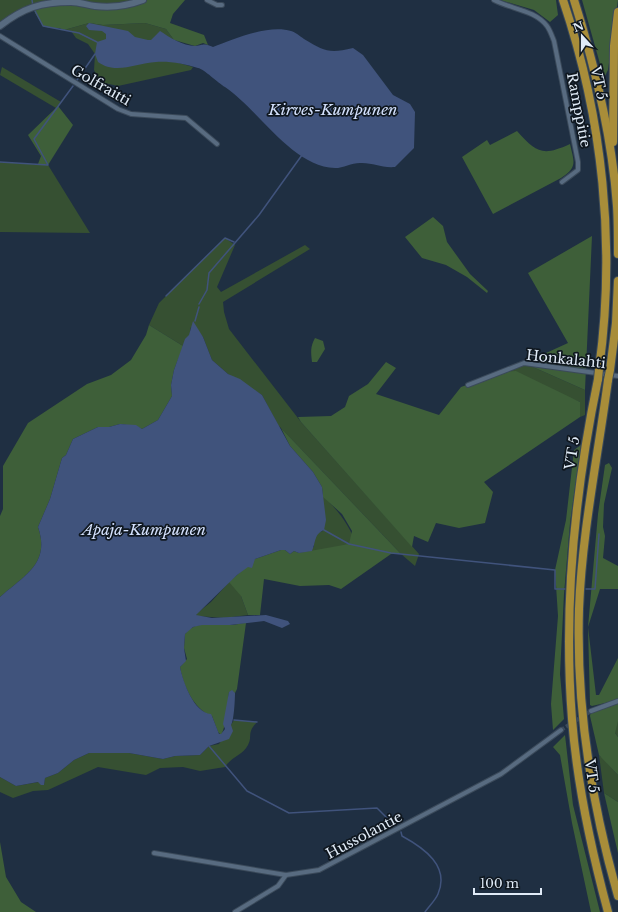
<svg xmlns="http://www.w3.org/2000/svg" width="618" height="912" viewBox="0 0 618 912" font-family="'Libre Baskerville',serif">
  <rect width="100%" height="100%" fill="#1f2f42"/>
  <!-- green -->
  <g fill="#365032">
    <path d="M 0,0 L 143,0 L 127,5 L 42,4 L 0,26 Z"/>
    <path d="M 89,23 L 103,25 L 145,23 L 166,29 L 174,40 L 179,63 L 193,67 L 191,70 L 118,86 L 100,82 L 94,70 L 95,54 L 88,44 L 76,38 L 71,31 L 64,30 Z"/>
    <path d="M 2,67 L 61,102 L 56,108 L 0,75 Z"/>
    <path d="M 0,162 L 48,165 L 90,233 L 0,232 Z"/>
    <path d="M 225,238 L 235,245 L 217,287 L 221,292 L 305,245 L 310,249 L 223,302 L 224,312 L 229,329 L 301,422 L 419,554 L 415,566 L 401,554 L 278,425 L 262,395 L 228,374 L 212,360 L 203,337 L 198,331 L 191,327 L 190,331 L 194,338 L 0,597 L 183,346 L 149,325 L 159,303 Z"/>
    <path d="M 524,363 L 585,390 L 585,415 L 580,417 L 580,402 L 502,372 Z"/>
    <path d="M 306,479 C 330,504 346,514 358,549 L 269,565 L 241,596 L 248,615 L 224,618 L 197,616 L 196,614 L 211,602 L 231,580 L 314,547 C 314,540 315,532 323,531 Z"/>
    <path d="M 618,701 L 618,737 L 615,733 L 607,763 L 618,775 L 618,802 L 604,793 L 599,755 L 601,757 Z"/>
    <path d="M 234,720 L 257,722 C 246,734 253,736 248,745 C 243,755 231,757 225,767 L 200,771 L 183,767 L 160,768 L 146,775 L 98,767 L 48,790 L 33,791 L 13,798 L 0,792 L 0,777 L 16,786 L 39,782 L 44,785 L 45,778 L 58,773 L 74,760 L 89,753 L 129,753 L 163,759 L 175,756 L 200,755 L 209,746 L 219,744 Z"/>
  </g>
  <!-- forest -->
  <g fill="#3e5f39">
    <path d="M 143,0 L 185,0 L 173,14 L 170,23 L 204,35 L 208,45 L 203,43 L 195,46 L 174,40 L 166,29 L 145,23 L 103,25 L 89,23 L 64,30 L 59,28 L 50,28 L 43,26 L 35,13 L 33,6 L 72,2 L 96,6 Z"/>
    <path d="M 500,0 L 556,0 L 558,15 L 550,22 L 534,10 Z"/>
    <path d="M 582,0 L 618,0 L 608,70 L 604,78 Z"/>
    <path d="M 58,106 L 73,125 L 48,165 L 38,164 L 41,156 L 28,135 Z"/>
    <path d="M 517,131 C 536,152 542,157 570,144 C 574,162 578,167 561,178 L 493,214 L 462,157 L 487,140 L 490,145 Z"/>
    <path d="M 433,217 L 443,226 L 447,242 L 470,274 L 488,291 L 487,293 L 467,277 L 446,265 L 422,258 L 405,237 Z"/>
    <path d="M 592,236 L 585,390 L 524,363 L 568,343 L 528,273 Z"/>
    <path d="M 149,325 L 183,346 L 174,370 L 171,385 L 172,396 L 158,420 L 142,429 L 136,426 L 120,424 L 109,427 L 98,427 L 73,439 L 66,455 L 62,458 L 50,499 L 38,527 C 51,564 23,576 0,597 L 0,516 L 3,509 L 3,466 L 28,423 L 87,384 L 111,375 L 131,360 L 146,335 Z"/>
    <path d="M 315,338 L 323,341 L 325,349 L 317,362 L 312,362 C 311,352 310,347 315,338 Z"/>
    <path d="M 386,362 L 396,368 L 376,394 L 439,415 L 461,387 L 502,372 L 516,371 L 580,402 L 580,417 L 484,482 L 493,492 L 485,523 L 459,528 L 436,523 L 428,542 L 414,536 L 412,547 L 301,422 L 298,417 L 331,416 L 345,407 L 349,396 L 368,384 Z"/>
    <path d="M 281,428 L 401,554 L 391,554 L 341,589 L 329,585 L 300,586 L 264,579 L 260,615 L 248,615 L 241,596 L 229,582 L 255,559 L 281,550 L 285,550 L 290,554 L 294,551 L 299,553 L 349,544 L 352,531 L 342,514 L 323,497 L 322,487 L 313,472 L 290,446 Z"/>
    <path d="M 581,445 L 570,523 L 564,594 L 560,674 L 564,719 L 553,730 L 551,704 L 558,616 L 555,570 L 566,520 L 574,450 Z"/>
    <path d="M 609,463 L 612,468 L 604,504 L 603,527 L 605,536 L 603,558 L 618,566 L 618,589 L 600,589 L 588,627 L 596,695 L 599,695 L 618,658 L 618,700 L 592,706 L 590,705 L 588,627 L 598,514 L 605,465 Z"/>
    <path d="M 246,623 L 237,689 L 235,693 L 229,692 C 228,702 226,728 221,735 L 218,732 L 212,716 C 194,710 183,685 180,667 L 187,659 L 184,648 L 185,634 C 196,619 215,626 230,625 C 236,625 241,623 246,623 Z"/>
    <path d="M 618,701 L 618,721 L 615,733 L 618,737 L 618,775 L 599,755 L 590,716 L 591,711 Z"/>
    <path d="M 565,735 L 573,805 L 600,912 L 591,912 L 572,823 L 560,755 L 553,747 Z"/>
    <path d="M 604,793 L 618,802 L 618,853 Z"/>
    <path d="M 0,842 L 6,877 L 21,902 L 36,912 L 0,912 Z"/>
  </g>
  <!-- water -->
  <g fill="#40537c">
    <path d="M 89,23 L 128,31 L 135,37 L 148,40 L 151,40 L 160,31 C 169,37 183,46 195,46 C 205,45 202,43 213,47 C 233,39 269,24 291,31 C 295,32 300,36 304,39 C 324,51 329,54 353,48 L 363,55 L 393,95 L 410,104 L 415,112 L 414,148 L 395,167 C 381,168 374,163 362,163 C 353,162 344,168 335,168 C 292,167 258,109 225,87 C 218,83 204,69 198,68 C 185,64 170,61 156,62 C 136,63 116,75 98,62 L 95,54 L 97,42 L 106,39 L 106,34 L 102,31 L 89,30 L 86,26 Z"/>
    <path d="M 193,321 L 203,337 L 212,360 L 228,374 L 240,379 L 262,395 L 290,446 L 313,472 L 322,487 L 326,520 L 324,530 C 314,534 316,542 312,551 L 299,553 L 294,551 L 290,554 L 285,550 L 281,550 L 255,559 L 252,568 L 248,567 L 237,575 L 196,615 L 212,618 L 266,615 L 288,621 L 290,624 L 282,628 L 264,621 L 230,625 L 202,625 L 193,627 L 185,634 L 184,648 L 186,661 L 180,667 C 183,682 194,713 211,714 L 212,716 L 219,734 L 221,734 L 225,729 L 223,724 L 229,692 L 232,690 L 235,693 C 235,699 234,721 231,725 L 233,731 L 229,739 L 209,746 L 200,755 L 175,756 L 163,759 L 129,753 L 89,753 L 74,760 L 58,773 L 45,778 L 44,785 L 41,785 L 38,782 L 16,786 L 0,777 L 0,597 C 23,576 51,564 38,527 L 50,499 L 62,458 L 66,455 L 73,439 L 98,427 L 109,427 L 120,424 L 136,425 L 142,429 L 158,420 L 172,396 L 171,385 L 174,370 L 185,339 L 189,335 Z"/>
  </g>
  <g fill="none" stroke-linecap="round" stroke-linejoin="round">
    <!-- stream -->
    <g stroke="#40537c" stroke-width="1.5">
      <path d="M 32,0 L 33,6"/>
      <path d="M 34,9 L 43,26 L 79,33 L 97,42"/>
      <path d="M 77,80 L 95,54"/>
      <path d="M 0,162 L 48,165 L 34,139 L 73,86"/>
      <path d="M 166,296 L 225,238 L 234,242"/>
      <path d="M 199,304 L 207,290 L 209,273 L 259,215 L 302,155"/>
      <path d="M 195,321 L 199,307"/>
      <path d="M 324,530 L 349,544 L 391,553 L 555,570 L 555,589 L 565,589"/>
      <path d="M 586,589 L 595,589 L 599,534"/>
      <path d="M 234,720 L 257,722"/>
      <path d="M 209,746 L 247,791 L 289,813 L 377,808 L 395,826"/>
      <path d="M 401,832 L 402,836 C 424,848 450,866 438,894 C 435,901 429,906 425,912"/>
    </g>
    <!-- street-tunnel -->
    <path stroke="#3c4b5d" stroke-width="4" stroke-dasharray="4 2" stroke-linecap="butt" d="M 561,730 L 591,711"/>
    <defs>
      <g id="street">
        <path d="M 207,0 L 217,5 L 222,5"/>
        <path d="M 494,0 C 511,9 535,10 547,26 C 550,30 552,36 554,41 L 578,162 L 578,170 L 562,182"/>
        <path d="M 0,36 L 118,109 L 131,114 L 186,118 L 217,144"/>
        <path d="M 468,385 L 524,363 L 618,376"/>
        <path d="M 591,711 L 618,701"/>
        <path d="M 154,853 L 286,875 L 319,870 L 501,774 L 561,730"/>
        <path d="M 235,912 L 278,886 L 286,875"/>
      </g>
      <path id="secondary" d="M 0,26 C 23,8 41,2 71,2 C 79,2 87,5 95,6 C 111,8 127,6 143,0"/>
      <g id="highway">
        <path d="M 563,0 C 603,118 616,246 599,369"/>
        <path d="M 574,0 C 595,66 612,136 617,206 C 618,222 618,238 618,254"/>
        <path d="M 613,142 L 614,46 L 618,12"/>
        <path d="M 610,370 L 616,323 L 618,281"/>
        <path d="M 598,379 C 575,490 563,605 572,719 C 577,784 591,849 608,912"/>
        <path d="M 608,380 C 598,456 582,532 579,609 C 576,707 591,802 618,896"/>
      </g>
    </defs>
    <!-- street casing -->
    <use href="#street" stroke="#3b4a5a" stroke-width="6"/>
    <!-- secondary casing -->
    <use href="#secondary" stroke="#3b4a5a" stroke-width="8"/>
    <!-- highway casing -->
    <use href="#highway" stroke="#3b4a5a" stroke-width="10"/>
    <!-- street -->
    <use href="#street" stroke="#586b80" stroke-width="4"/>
    <!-- secondary -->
    <use href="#secondary" stroke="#586b80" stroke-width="6"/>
    <!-- highway -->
    <use href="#highway" stroke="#a88d39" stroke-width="8"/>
    <defs>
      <g id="highway-bridge">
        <path d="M 598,379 L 599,369"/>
        <path d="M 608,380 L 610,370"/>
      </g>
    </defs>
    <!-- highway-bridge casing -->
    <use href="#highway-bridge" stroke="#3b4a5a" stroke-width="10" stroke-linecap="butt"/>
    <!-- highway-bridge -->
    <use href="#highway-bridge" stroke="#a88d39" stroke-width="8"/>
  </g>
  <g text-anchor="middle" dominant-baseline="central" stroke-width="3.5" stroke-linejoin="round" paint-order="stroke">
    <!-- street labels -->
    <g font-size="14" fill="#e0ebf7" stroke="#0f171f">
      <text transform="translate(599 83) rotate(78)">VT 5</text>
      <text transform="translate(101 85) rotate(30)">Golfraitti</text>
      <text transform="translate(579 110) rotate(79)">Ramppitie</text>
      <text transform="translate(566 359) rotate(6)">Honkalahti</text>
      <text transform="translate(572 453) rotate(-81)">VT 5</text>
      <text transform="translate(592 776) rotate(82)">VT 5</text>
      <text transform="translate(364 835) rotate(-28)">Hussolantie</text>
    </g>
    <!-- water labels -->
    <g font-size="15" font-style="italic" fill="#d4e1fd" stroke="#0f171f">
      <text x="333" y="109">Kirves-Kumpunen</text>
      <text x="144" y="529">Apaja-Kumpunen</text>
    </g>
  </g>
  <!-- north arrow -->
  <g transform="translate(582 36) rotate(339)" stroke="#0f171f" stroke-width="3" paint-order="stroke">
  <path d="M0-3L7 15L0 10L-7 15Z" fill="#e0ebf7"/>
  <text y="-6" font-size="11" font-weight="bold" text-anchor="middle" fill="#e0ebf7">N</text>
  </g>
  <!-- scale -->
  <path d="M474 888v6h67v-6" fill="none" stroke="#e0ebf7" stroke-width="2"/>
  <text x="480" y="888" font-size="12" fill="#e0ebf7" stroke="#0f171f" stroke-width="3" paint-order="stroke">100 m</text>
</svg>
